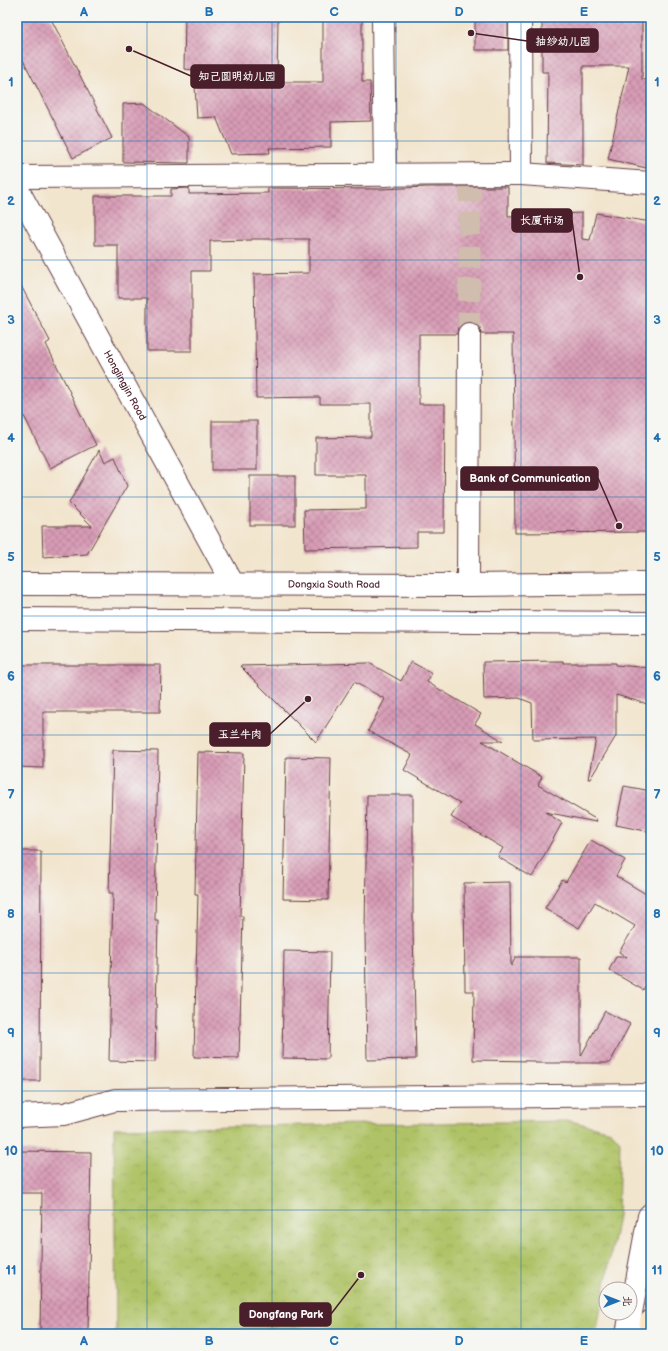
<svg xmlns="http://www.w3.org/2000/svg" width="668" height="1351" viewBox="0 0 668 1351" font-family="'Balsamiq Sans','LXGW WenKai TC',sans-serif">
  <defs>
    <pattern id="park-crowns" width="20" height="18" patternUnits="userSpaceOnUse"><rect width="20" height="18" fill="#afc366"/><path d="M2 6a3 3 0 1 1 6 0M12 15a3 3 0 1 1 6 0" fill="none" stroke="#98a759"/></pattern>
    <pattern id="building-cross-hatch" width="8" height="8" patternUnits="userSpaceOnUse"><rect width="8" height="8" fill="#d89cb6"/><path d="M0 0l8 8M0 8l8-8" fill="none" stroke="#b17f94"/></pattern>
  </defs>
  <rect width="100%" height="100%" fill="#f6f6f2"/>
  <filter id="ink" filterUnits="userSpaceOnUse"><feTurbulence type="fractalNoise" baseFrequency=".025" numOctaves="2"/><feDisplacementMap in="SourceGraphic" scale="8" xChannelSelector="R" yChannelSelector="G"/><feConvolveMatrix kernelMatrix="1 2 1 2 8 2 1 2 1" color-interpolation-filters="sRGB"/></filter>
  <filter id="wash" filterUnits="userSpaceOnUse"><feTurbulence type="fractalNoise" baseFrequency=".012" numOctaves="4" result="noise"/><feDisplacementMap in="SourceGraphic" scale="16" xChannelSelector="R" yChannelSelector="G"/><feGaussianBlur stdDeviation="0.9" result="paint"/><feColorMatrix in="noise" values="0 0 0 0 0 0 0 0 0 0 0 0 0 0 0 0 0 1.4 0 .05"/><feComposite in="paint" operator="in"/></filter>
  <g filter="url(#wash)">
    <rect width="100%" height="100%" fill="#f2e5ce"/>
    <!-- park -->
    <path fill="url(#park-crowns)" stroke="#7c7148" d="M 570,1121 L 611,1131 L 620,1141 L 618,1216 L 596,1334 L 116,1334 L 114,1128 Z"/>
    <g id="blocks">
      <!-- building -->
      <g fill="url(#building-cross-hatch)">
        <path d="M 17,17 L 50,17 L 112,138 L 73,158 L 17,48 Z"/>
        <path d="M 185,17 L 278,17 L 277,82 L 323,82 L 323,17 L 362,17 L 362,82 L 370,82 L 371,121 L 331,122 L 331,147 L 269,148 L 270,153 L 231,154 L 216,117 L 197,118 L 194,70 L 184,69 Z"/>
        <rect x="475" y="17" width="33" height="33"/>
        <path d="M 542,17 L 642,17 L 642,79 L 651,81 L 651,147 L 646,168 L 608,159 L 629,66 L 583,66 L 583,165 L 547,163 L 548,72 L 542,72 Z"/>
        <path d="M 144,103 L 189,137 L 189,163 L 123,162 L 123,104 Z"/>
        <path d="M 428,187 L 508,187 L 508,216 L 582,213 L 582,239 L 590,240 L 596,213 L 651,222 L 651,532 L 515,533 L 513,334 L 481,334 L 480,327 L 476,323 L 469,322 L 462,323 L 458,327 L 457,334 L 419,334 L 419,404 L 445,404 L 444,532 L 417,532 L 417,547 L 305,549 L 304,510 L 366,509 L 366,475 L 316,475 L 316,438 L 371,437 L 371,404 L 320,404 L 320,397 L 256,398 L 254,274 L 309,273 L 309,239 L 251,239 L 251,240 L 210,241 L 210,271 L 192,271 L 192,351 L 147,351 L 147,298 L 118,298 L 118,245 L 95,245 L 95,196 L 171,196 L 171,189 L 189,188 L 189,194 L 268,193 L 268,188 L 379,189 Z"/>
        <path d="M 17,278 L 50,341 L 46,344 L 96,445 L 50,468 L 17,402 Z"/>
        <rect x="212" y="421" width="45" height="49"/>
        <path d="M 99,450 L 105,462 L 115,457 L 127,486 L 87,554 L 43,557 L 42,526 L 92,526 L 69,503 Z"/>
        <rect x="250" y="476" width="45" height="49"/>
        <path d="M 563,661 L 563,663 L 616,663 L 616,665 L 651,668 L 651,705 L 616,695 L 616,736 L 590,779 L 588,779 L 596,739 L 533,740 L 532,703 L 519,698 L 484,699 L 483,662 Z"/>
        <path d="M 411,662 L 432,673 L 427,682 L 481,714 L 475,724 L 503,741 L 482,741 L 542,777 L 538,785 L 597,820 L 596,822 L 545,812 L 562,823 L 532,877 L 498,857 L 503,848 L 451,817 L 460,803 L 404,770 L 412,755 L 368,731 L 385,699 L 354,682 L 316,742 L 240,666 L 369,663 L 401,681 Z"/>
        <path d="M 17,665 L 161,665 L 160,712 L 43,712 L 43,768 L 17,767 Z"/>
        <path d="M 113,750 L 158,751 L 155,920 L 158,920 L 155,1062 L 109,1061 L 113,893 L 109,893 Z"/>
        <path d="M 198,752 L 244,753 L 240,916 L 243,916 L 239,1058 L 194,1057 L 198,894 L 195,894 Z"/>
        <path d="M 286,757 L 331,758 L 328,900 L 283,899 Z"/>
        <path d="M 624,786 L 651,791 L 651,832 L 616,825 Z"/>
        <path d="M 367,795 L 413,795 L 413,930 L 416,1059 L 367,1060 L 365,931 Z"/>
        <path d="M 591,840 L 625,860 L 616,876 L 651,897 L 651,976 L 643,990 L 609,970 L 616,957 L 627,957 L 619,952 L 635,926 L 595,902 L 579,928 L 545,908 L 562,880 L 566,882 Z"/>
        <path d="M 17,851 L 41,851 L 40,1081 L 17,1081 Z"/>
        <path d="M 510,882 L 511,966 L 516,957 L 581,957 L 581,1056 L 605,1011 L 630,1024 L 610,1063 L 535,1063 L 535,1061 L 473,1060 L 474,991 L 465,991 L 464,883 Z"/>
        <path d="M 284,951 L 330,952 L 328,1059 L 282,1058 Z"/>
        <path d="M 17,1151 L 91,1152 L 88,1334 L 40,1334 L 42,1193 L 17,1193 Z"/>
      </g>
    </g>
  </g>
  <g filter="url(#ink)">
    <use href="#blocks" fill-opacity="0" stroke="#633d43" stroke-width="1"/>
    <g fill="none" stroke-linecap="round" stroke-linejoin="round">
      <!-- minor-tunnel -->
      <path stroke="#d0bdad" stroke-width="22" stroke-dasharray="22 11" stroke-linecap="butt" d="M 469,334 L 470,187"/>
      <defs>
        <g id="minor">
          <path d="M 383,17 L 385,175"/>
          <path d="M 520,17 L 521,174"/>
          <path d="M 17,177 L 521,174 L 651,183"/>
          <path d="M 468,585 L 469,334"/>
          <path d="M 17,1116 L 64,1114 L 115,1100 L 651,1095"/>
          <path d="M 627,1334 L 649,1216 L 651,1214"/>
        </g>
        <g id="tertiary">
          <path id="s1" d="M 17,188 L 233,584"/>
          <path id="s2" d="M 17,584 L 468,585 L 651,583"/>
          <path d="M 17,619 L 651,623"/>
        </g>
        <path id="secondary" d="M 649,1334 L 651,1321"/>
      </defs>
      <!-- minor casing -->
      <use href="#minor" stroke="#633d43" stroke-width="24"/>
      <!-- tertiary casing -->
      <use href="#tertiary" stroke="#633d43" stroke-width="24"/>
      <!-- secondary casing -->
      <use href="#secondary" stroke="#633d43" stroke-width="24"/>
      <!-- minor -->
      <use href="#minor" stroke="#fff" stroke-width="22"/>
      <!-- tertiary -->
      <use href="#tertiary" stroke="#fff" stroke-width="22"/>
      <!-- secondary -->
      <use href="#secondary" stroke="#fbe6c4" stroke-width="22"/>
    </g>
  </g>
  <!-- grid -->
  <path fill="none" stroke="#1f6fb2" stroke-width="1" stroke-opacity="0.55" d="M 147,17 L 147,1334M 272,17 L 272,1334M 396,17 L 396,1334M 521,17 L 521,1334M 17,141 L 651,141M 17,260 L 651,260M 17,378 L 651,378M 17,497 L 651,497M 17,616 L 651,616M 17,735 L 651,735M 17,854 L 651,854M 17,973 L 651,973M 17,1091 L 651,1091M 17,1210 L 651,1210"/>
  <g text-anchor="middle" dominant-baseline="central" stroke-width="3" stroke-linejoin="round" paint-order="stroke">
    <!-- street labels -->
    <g font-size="10" fill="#4a1f2b" stroke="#f6f6f2">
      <text stroke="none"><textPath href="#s1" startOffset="225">Honglingjin Road</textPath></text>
      <text stroke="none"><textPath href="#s2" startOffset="317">Dongxia South Road</textPath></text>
    </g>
  </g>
  <!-- callouts -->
  <path fill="none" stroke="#4a1f2b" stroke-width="1.5" d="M471 33L527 41M129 49L191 76M580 277L572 220M619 526L598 478M308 699L270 734M361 1275L331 1314"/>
  <g fill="#4a1f2b" stroke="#f6f6f2" stroke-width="1.5">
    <circle cx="471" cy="33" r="4"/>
    <circle cx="129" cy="49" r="4"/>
    <circle cx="580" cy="277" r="4"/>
    <circle cx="619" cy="526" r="4"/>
    <circle cx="308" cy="699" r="4"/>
    <circle cx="361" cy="1275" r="4"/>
  </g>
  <g fill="#4a1f2b" stroke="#4a1f2b" stroke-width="1.5">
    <rect x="527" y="29" width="71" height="23" rx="4"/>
    <rect x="191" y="65" width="93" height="23" rx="4"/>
    <rect x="512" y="209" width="60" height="23" rx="4"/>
    <rect x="461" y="467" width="137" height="23" rx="4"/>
    <rect x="210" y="723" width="60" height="23" rx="4"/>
    <rect x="240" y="1303" width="91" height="23" rx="4"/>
  </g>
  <g font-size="11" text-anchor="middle" font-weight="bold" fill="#fff">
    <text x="563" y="45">抽纱幼儿园</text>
    <text x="237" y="80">知己圆明幼儿园</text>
    <text x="542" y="224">长厦市场</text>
    <text x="530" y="482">Bank of Communication</text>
    <text x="240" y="738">玉兰牛肉</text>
    <text x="286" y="1318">Dongfang Park</text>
  </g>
  <!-- margin -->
  <rect width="668" height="1351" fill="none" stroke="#f6f6f2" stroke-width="44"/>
  <!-- north arrow -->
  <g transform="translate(618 1301) rotate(90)"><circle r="19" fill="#f6f6f2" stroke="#b1a0a2"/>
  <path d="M0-3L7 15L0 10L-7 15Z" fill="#1f6fb2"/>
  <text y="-6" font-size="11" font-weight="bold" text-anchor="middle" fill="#4a1f2b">北</text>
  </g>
  <rect x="22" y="22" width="624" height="1307" fill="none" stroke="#1f6fb2" stroke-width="1.5"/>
  <g font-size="13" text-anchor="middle" font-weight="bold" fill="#1f6fb2">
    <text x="84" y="16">A</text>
    <text x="209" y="16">B</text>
    <text x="334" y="16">C</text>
    <text x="459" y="16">D</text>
    <text x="584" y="16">E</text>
    <text x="11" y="86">1</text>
    <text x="657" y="86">1</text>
    <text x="11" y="205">2</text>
    <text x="657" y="205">2</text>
    <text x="11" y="324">3</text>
    <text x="657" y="324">3</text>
    <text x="11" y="442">4</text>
    <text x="657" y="442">4</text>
    <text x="11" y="561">5</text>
    <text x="657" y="561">5</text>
    <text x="11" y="680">6</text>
    <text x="657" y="680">6</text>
    <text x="11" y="799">7</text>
    <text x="657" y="799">7</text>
    <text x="11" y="918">8</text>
    <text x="657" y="918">8</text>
    <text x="11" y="1037">9</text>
    <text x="657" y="1037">9</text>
    <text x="11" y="1155">10</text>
    <text x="657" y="1155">10</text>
    <text x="11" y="1274">11</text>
    <text x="657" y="1274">11</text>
    <text x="84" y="1345">A</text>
    <text x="209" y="1345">B</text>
    <text x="334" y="1345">C</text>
    <text x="459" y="1345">D</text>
    <text x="584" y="1345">E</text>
  </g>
</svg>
